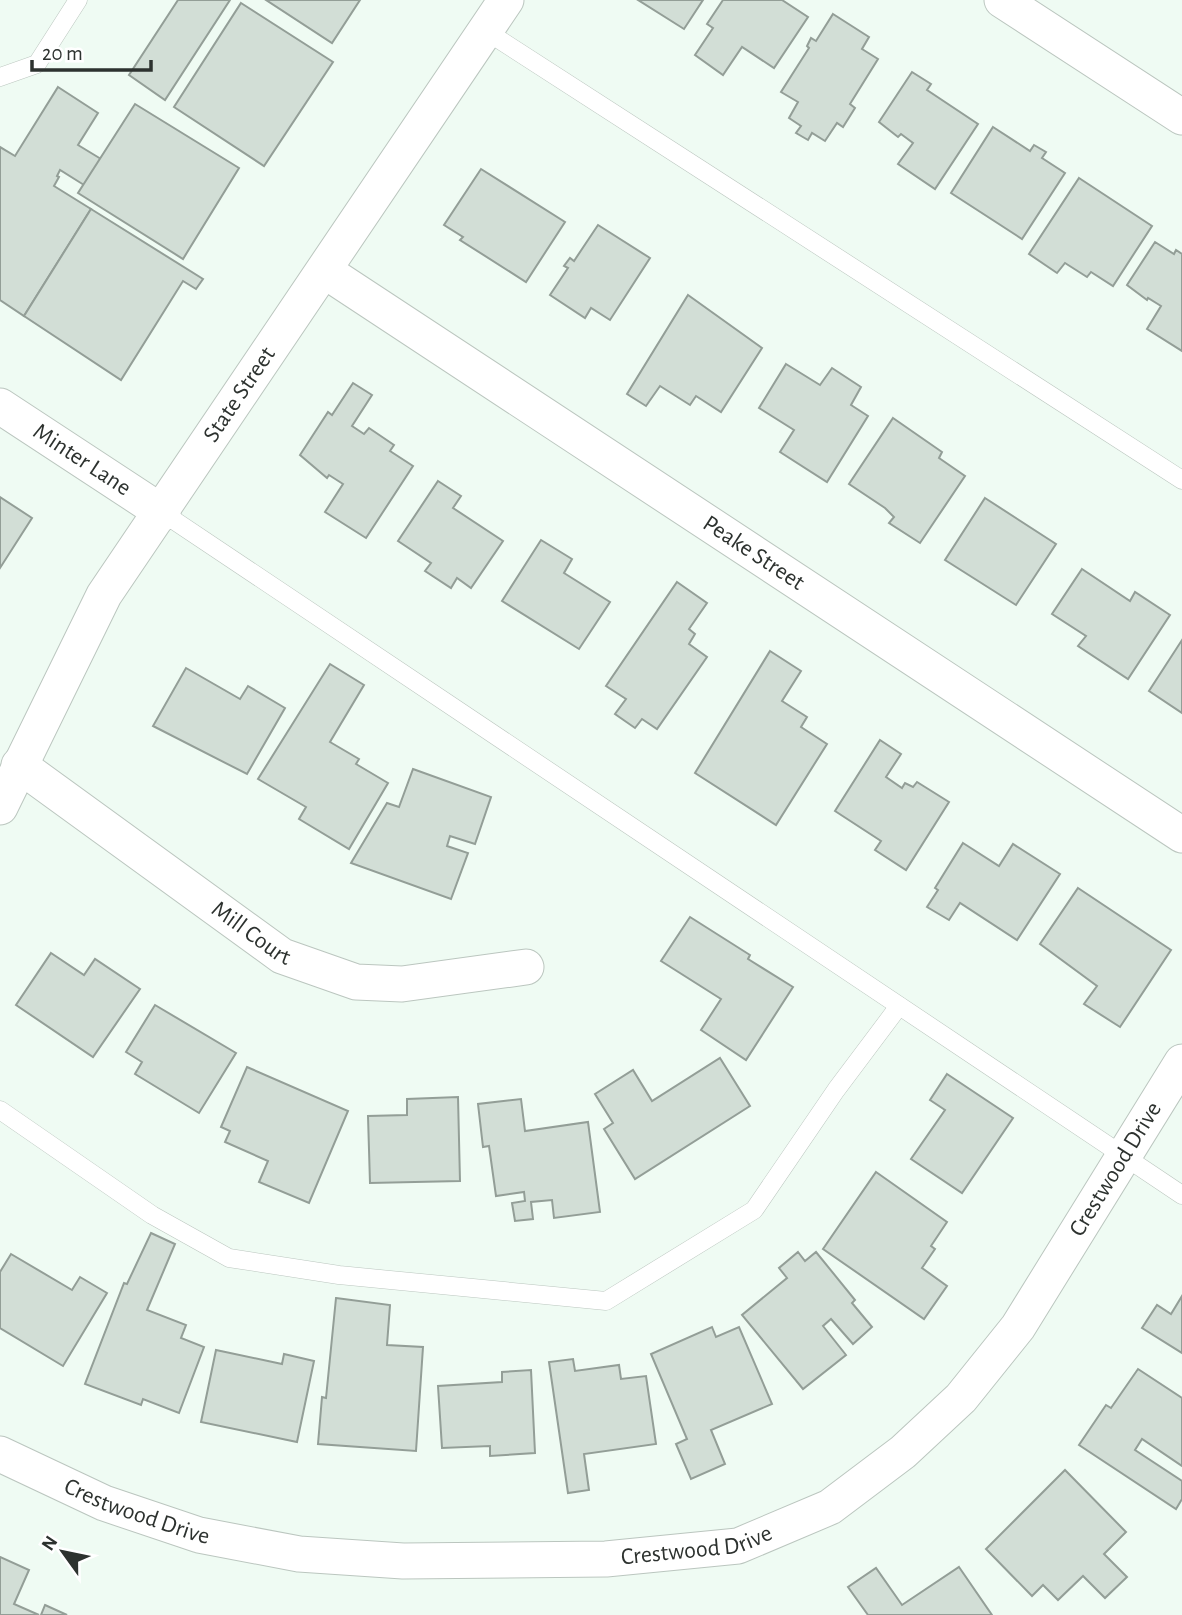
<svg xmlns="http://www.w3.org/2000/svg" width="1182" height="1615" viewBox="0 0 1182 1615" font-family="'Alegreya Sans',sans-serif">
  <rect width="100%" height="100%" fill="#effbf3"/>
  <!-- building -->
  <g fill="#d2ded6" stroke="#939e97" stroke-width="2">
    <path d="M 178,0 L 230,0 L 165,100 L 129,75 Z"/>
    <path d="M 266,0 L 360,0 L 332,43 Z"/>
    <path d="M 638,0 L 703,0 L 684,29 Z"/>
    <path d="M 723,0 L 782,0 L 808,17 L 774,68 L 742,47 L 723,75 L 695,55 L 713,28 L 707,24 Z"/>
    <path d="M 241,3 L 333,62 L 264,166 L 174,107 Z"/>
    <path d="M 833,14 L 869,37 L 862,49 L 878,59 L 850,104 L 855,108 L 843,127 L 837,123 L 825,141 L 812,133 L 808,140 L 796,133 L 801,126 L 789,118 L 798,102 L 781,92 L 809,48 L 807,46 L 811,38 L 816,41 Z"/>
    <path d="M 912,72 L 931,84 L 927,90 L 978,124 L 935,189 L 898,164 L 913,143 L 901,134 L 898,137 L 879,122 Z"/>
    <path d="M 58,87 L 98,113 L 78,145 L 101,159 L 84,185 L 60,170 L 57,176 L 59,177 L 54,186 L 91,209 L 24,316 L 0,300 L 0,147 L 15,156 Z"/>
    <path d="M 135,104 L 239,168 L 183,259 L 78,193 Z"/>
    <path d="M 993,127 L 1030,151 L 1034,145 L 1046,152 L 1042,158 L 1065,173 L 1022,239 L 951,193 Z"/>
    <path d="M 481,169 L 565,222 L 526,282 L 460,240 L 463,237 L 444,225 Z"/>
    <path d="M 1079,178 L 1152,226 L 1113,286 L 1091,272 L 1087,277 L 1065,263 L 1057,273 L 1029,254 Z"/>
    <path d="M 91,209 L 203,279 L 196,289 L 183,281 L 121,380 L 24,316 Z"/>
    <path d="M 598,225 L 650,258 L 610,320 L 591,308 L 585,318 L 550,295 L 568,268 L 564,266 L 570,258 L 574,261 Z"/>
    <path d="M 1155,242 L 1174,254 L 1176,250 L 1182,254 L 1182,351 L 1147,329 L 1161,306 L 1148,298 L 1147,300 L 1127,285 Z"/>
    <path d="M 688,295 L 762,348 L 721,412 L 696,396 L 690,405 L 660,386 L 646,406 L 627,394 Z"/>
    <path d="M 786,364 L 820,385 L 832,368 L 861,387 L 851,405 L 868,416 L 827,482 L 780,452 L 794,430 L 759,408 Z"/>
    <path d="M 353,383 L 372,395 L 352,426 L 364,434 L 369,428 L 394,445 L 390,451 L 413,466 L 366,538 L 325,512 L 343,484 L 329,475 L 327,478 L 300,455 L 328,412 L 332,415 Z"/>
    <path d="M 893,418 L 942,452 L 939,458 L 965,476 L 920,543 L 889,523 L 894,517 L 885,508 L 849,484 Z"/>
    <path d="M 438,481 L 461,496 L 453,508 L 503,541 L 471,588 L 457,578 L 451,588 L 425,571 L 431,563 L 398,541 Z"/>
    <path d="M 0,497 L 32,518 L 0,568 Z"/>
    <path d="M 985,498 L 1056,544 L 1016,605 L 945,560 Z"/>
    <path d="M 541,540 L 572,559 L 564,573 L 610,602 L 579,649 L 502,601 Z"/>
    <path d="M 1082,569 L 1130,601 L 1135,592 L 1170,615 L 1128,679 L 1078,646 L 1086,636 L 1052,614 Z"/>
    <path d="M 677,582 L 707,603 L 689,629 L 695,634 L 689,644 L 707,657 L 657,729 L 642,719 L 635,728 L 615,714 L 626,699 L 606,686 Z"/>
    <path d="M 1182,640 L 1182,713 L 1149,691 Z"/>
    <path d="M 770,651 L 801,671 L 782,701 L 807,717 L 801,727 L 827,744 L 776,825 L 695,773 Z"/>
    <path d="M 330,664 L 364,685 L 330,742 L 359,759 L 356,764 L 388,783 L 349,849 L 299,819 L 306,807 L 258,779 Z"/>
    <path d="M 186,668 L 240,699 L 248,686 L 285,708 L 247,774 L 153,726 Z"/>
    <path d="M 880,740 L 901,754 L 886,777 L 902,788 L 905,783 L 913,787 L 917,782 L 949,802 L 906,870 L 875,850 L 881,841 L 835,811 Z"/>
    <path d="M 413,769 L 491,797 L 475,844 L 450,836 L 447,846 L 468,853 L 451,899 L 351,863 L 387,803 L 399,807 Z"/>
    <path d="M 963,843 L 999,866 L 1013,844 L 1060,874 L 1017,940 L 960,903 L 949,920 L 927,907 L 938,890 L 935,888 Z"/>
    <path d="M 1078,888 L 1171,950 L 1120,1027 L 1084,1004 L 1097,986 L 1040,944 Z"/>
    <path d="M 690,917 L 750,955 L 748,959 L 793,987 L 746,1060 L 701,1030 L 721,999 L 661,961 Z"/>
    <path d="M 51,953 L 84,975 L 95,959 L 140,989 L 93,1057 L 16,1005 Z"/>
    <path d="M 155,1005 L 236,1053 L 199,1113 L 135,1074 L 142,1062 L 126,1052 Z"/>
    <path d="M 720,1058 L 750,1106 L 635,1179 L 604,1129 L 613,1123 L 595,1094 L 633,1070 L 652,1101 Z"/>
    <path d="M 247,1067 L 348,1111 L 309,1203 L 259,1182 L 268,1161 L 225,1142 L 230,1131 L 221,1127 Z"/>
    <path d="M 947,1074 L 1013,1118 L 962,1193 L 911,1159 L 945,1110 L 930,1100 Z"/>
    <path d="M 458,1097 L 460,1181 L 370,1183 L 368,1116 L 407,1115 L 407,1099 Z"/>
    <path d="M 521,1099 L 525,1131 L 588,1122 L 600,1212 L 554,1218 L 552,1200 L 531,1202 L 533,1219 L 515,1221 L 512,1203 L 525,1201 L 524,1192 L 496,1196 L 489,1146 L 483,1147 L 478,1104 Z"/>
    <path d="M 876,1172 L 947,1222 L 931,1246 L 935,1249 L 922,1268 L 947,1286 L 924,1319 L 823,1249 Z"/>
    <path d="M 151,1233 L 175,1244 L 147,1310 L 186,1325 L 181,1338 L 204,1347 L 179,1413 L 143,1399 L 141,1405 L 85,1384 L 124,1283 L 127,1284 Z"/>
    <path d="M 798,1252 L 805,1261 L 816,1252 L 855,1300 L 852,1303 L 872,1327 L 853,1344 L 831,1319 L 823,1326 L 846,1355 L 803,1389 L 742,1315 L 787,1278 L 779,1268 Z"/>
    <path d="M 11,1254 L 72,1290 L 80,1277 L 107,1293 L 63,1366 L 0,1328 L 0,1272 Z"/>
    <path d="M 1182,1296 L 1182,1353 L 1142,1328 L 1157,1305 L 1171,1314 Z"/>
    <path d="M 336,1298 L 390,1305 L 387,1345 L 423,1347 L 416,1451 L 318,1444 L 322,1397 L 326,1398 Z"/>
    <path d="M 712,1327 L 716,1337 L 739,1327 L 772,1404 L 711,1430 L 725,1464 L 691,1479 L 676,1444 L 687,1439 L 651,1354 Z"/>
    <path d="M 216,1350 L 282,1364 L 284,1354 L 314,1361 L 297,1442 L 201,1422 Z"/>
    <path d="M 573,1359 L 575,1371 L 619,1365 L 621,1379 L 646,1376 L 656,1444 L 584,1454 L 589,1490 L 568,1493 L 549,1362 Z"/>
    <path d="M 1138,1369 L 1182,1398 L 1182,1466 L 1142,1439 L 1135,1450 L 1182,1481 L 1182,1499 L 1176,1509 L 1079,1445 L 1106,1405 L 1111,1408 Z"/>
    <path d="M 531,1370 L 535,1453 L 490,1456 L 490,1446 L 442,1448 L 438,1386 L 502,1382 L 502,1372 Z"/>
    <path d="M 1065,1470 L 1126,1532 L 1104,1554 L 1127,1577 L 1105,1598 L 1083,1576 L 1058,1600 L 1043,1585 L 1032,1596 L 986,1549 Z"/>
    <path d="M 0,1557 L 29,1570 L 14,1604 L 39,1615 L 0,1615 Z"/>
    <path d="M 959,1567 L 992,1615 L 868,1615 L 848,1587 L 876,1568 L 902,1605 Z"/>
    <path d="M 45,1605 L 67,1615 L 41,1615 Z"/>
  </g>
  <g fill="none" stroke-linecap="round" stroke-linejoin="round">
    <defs>
      <g id="service">
        <path d="M 486,31 L 1182,480"/>
        <path d="M 0,77 L 37,64 L 78,0"/>
        <path d="M 163,513 L 1182,1195"/>
        <path d="M 0,1110 L 152,1215 L 229,1258 L 339,1275 L 606,1301 L 754,1210 L 836,1090 L 899,1006"/>
      </g>
      <g id="minor">
        <path d="M 1002,0 L 1182,117"/>
        <path id="s1" d="M 325,271 L 1182,835"/>
        <path id="s2" d="M 0,406 L 163,513"/>
        <path id="s3" d="M 19,765 L 282,956 L 356,982 L 402,984 L 526,967"/>
        <path id="s4" d="M 0,807 L 104,595 L 506,0"/>
        <path id="s5" d="M 0,1454 L 104,1503 L 199,1535 L 299,1554 L 403,1561 L 606,1559 L 738,1546 L 830,1507 L 903,1452 L 961,1398 L 1018,1327 L 1182,1062"/>
      </g>
    </defs>
    <!-- service casing -->
    <use href="#service" stroke="#bbc6bf" stroke-width="19"/>
    <!-- minor casing -->
    <use href="#minor" stroke="#bbc6bf" stroke-width="37"/>
    <!-- service -->
    <use href="#service" stroke="#fff" stroke-width="18"/>
    <!-- minor -->
    <use href="#minor" stroke="#fff" stroke-width="35"/>
  </g>
  <g text-anchor="middle" dominant-baseline="central" stroke-width="5" stroke-linejoin="round" paint-order="stroke">
    <!-- street labels -->
    <g font-size="24" fill="#2d322f" stroke="#fff">
      <text stroke="none"><textPath href="#s4" startOffset="478">State Street</textPath></text>
      <text stroke="none"><textPath href="#s2" startOffset="98">Minter Lane</textPath></text>
      <text stroke="none"><textPath href="#s1" startOffset="513">Peake Street</textPath></text>
      <text stroke="none"><textPath href="#s3" startOffset="287">Mill Court</textPath></text>
      <text stroke="none"><textPath href="#s5" startOffset="1304">Crestwood Drive</textPath></text>
      <text stroke="none"><textPath href="#s5" startOffset="149">Crestwood Drive</textPath></text>
      <text stroke="none"><textPath href="#s5" startOffset="716">Crestwood Drive</textPath></text>
    </g>
  </g>
  <!-- north arrow -->
  <g transform="translate(63 1552) rotate(303)" stroke="#ffffff" stroke-width="5" paint-order="stroke">
  <path d="M0-5L12 26L0 18L-12 26Z" fill="#2d322f"/>
  <text y="-10" font-size="19" font-weight="bold" text-anchor="middle" fill="#2d322f">N</text>
  </g>
  <!-- scale -->
  <path d="M32 60v10h119v-10" fill="none" stroke="#2d322f" stroke-width="3.5"/>
  <text x="42" y="60" font-size="21" fill="#2d322f" stroke="#ffffff" stroke-width="5" paint-order="stroke">20 m</text>
</svg>
